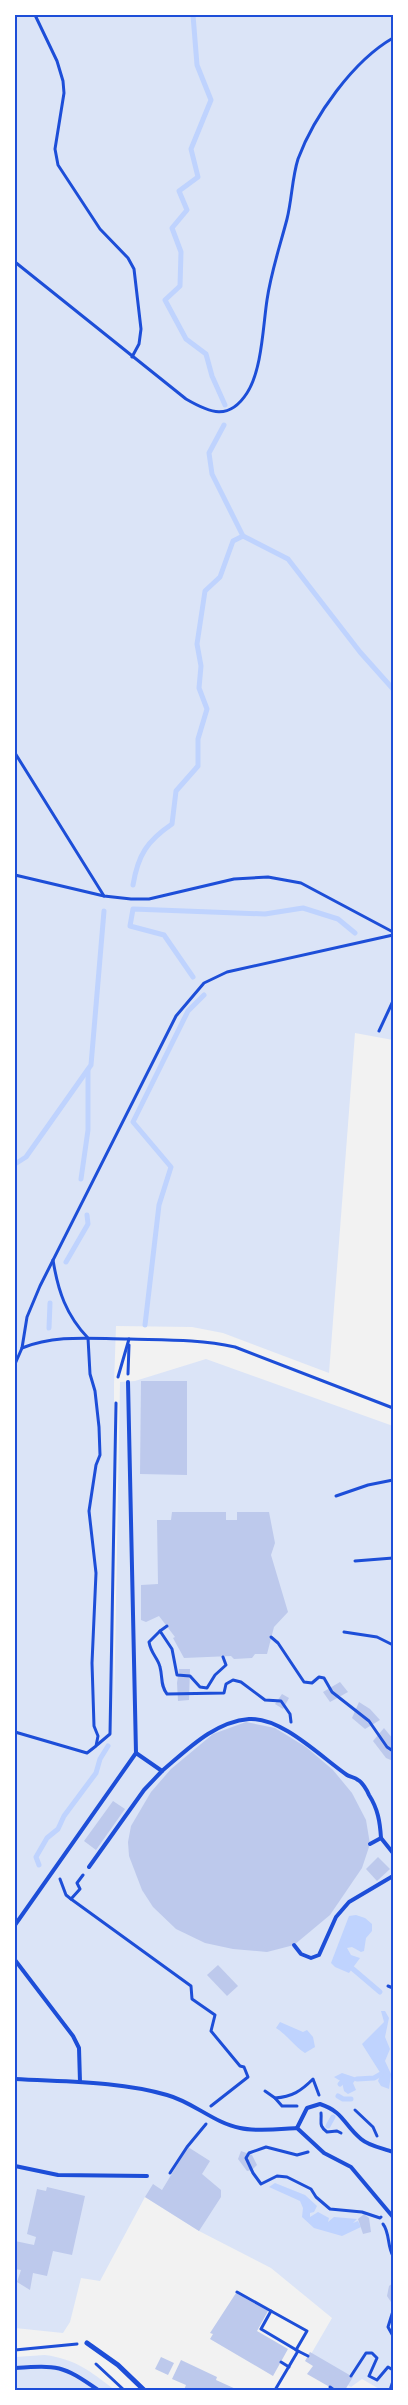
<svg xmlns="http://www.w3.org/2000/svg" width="408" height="2405" viewBox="0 0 408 2405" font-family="Ubuntu,sans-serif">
  <rect width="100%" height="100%" fill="#f2f2f2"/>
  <!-- green -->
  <g fill="#dbe4f7">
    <path d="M 15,15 L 393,15 L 393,1040 L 355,1033 L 329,1373 L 223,1333 L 192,1327 L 116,1326 L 114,1384 L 114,1714 L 120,1382 L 135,1381 L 206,1359 L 393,1426 L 393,2390 L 381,2390 L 362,2379 L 351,2387 L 307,2361 L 332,2318 L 271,2268 L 199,2231 L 145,2197 L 100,2281 L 81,2278 L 70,2322 L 63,2333 L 15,2328 Z"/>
    <path d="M 45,2355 C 76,2359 91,2372 115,2390 L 15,2390 L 15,2357 Z"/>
  </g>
  <!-- water -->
  <g fill="#bfd3fe">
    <path d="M 356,1915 L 365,1918 L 372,1924 L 372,1931 L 366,1938 L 364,1951 L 361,1952 L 352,1947 L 347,1948 L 351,1955 L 360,1958 L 349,1973 L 335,1967 L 331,1963 L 349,1916 Z"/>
    <path d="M 381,2011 L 385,2011 L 389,2018 L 385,2037 L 390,2049 L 385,2061 L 391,2074 L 389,2089 L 381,2086 L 378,2081 L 381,2074 L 362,2044 L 384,2022 Z"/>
    <path d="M 280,2022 L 303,2032 L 307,2030 L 313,2037 L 315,2047 L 305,2053 C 294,2046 287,2035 276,2028 Z"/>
    <path d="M 342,2073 L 357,2078 L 353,2083 L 356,2090 L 348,2094 L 344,2091 L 342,2082 L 334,2077 Z"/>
    <path d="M 275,2183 L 305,2195 L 317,2206 L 314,2212 L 310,2213 L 310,2217 L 318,2212 L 329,2218 L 328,2222 L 334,2217 L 357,2219 L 353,2223 L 358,2221 L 361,2227 L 342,2236 L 314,2228 L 302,2217 L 303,2208 L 300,2201 L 269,2187 Z"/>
  </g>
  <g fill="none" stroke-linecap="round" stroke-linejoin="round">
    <!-- stream -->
    <g stroke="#bfd3fe" stroke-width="5">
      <path d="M 193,15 L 197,65 L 211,100 L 191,149 L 198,177 L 179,191 L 187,210 L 172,228 L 181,252 L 180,286 L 165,300 L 186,339 L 206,354 L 212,376 L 225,405"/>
      <path d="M 224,425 L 209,453 L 212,474 L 243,536 L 288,559 L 360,652 L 393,689"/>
      <path d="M 133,885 C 138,855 147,841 172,824 L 176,791 L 198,766 L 198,739 L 207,709 L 199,688 L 201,666 L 197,644 L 205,591 L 220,577 L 233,541 L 243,536"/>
      <path d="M 193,977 L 164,935 L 130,926 L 133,909 L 265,914 L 303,908 L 338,919 L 355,933"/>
      <path d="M 15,1164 L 26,1157 L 91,1065 L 104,911"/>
      <path d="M 81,1179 L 88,1130 L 88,1070"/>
      <path d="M 66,1262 L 88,1224 L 87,1215"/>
      <path d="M 145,1325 L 159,1205 L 171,1167 L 133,1122 L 188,1011 L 204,995"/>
      <path d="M 49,1328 L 50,1303"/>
      <path d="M 39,1865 L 36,1857 L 47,1838 L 58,1829 L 64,1816 L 96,1773 L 100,1759 L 108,1746"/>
      <path d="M 353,1969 L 380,1992"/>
      <path d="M 357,2079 L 374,2078 L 381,2074"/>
      <path d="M 340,2084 L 342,2082"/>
      <path d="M 338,2096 L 343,2099 L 351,2099"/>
      <path d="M 328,2126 L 333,2117"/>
    </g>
  </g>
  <!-- building -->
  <g fill="#bdc9ec">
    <path d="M 141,1381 L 187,1381 L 187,1475 L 140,1474 Z"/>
    <path d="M 172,1512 L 226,1512 L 226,1520 L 237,1520 L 237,1512 L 269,1512 L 275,1543 L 271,1555 L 288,1612 L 274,1627 L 267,1654 L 255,1654 L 252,1658 L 234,1659 L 231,1656 L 184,1658 L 173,1638 L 175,1637 L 159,1616 L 146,1622 L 141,1620 L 141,1585 L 158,1584 L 157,1520 L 171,1520 Z"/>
    <path d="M 179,1669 L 190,1669 L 189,1700 L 178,1701 L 177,1683 Z"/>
    <path d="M 340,1682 L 348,1692 L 330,1702 L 323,1692 Z"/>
    <path d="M 282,1694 L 289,1698 L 283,1709 L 275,1704 Z"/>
    <path d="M 359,1702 L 370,1709 L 380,1720 L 365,1729 L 352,1718 Z"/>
    <path d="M 246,1722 L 275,1728 L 306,1747 L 333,1770 L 352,1793 L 366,1820 L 370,1844 L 362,1868 L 330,1915 L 294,1945 L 267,1952 L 233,1949 L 205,1943 L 176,1929 L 153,1907 L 142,1890 L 129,1856 L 128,1842 L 131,1826 L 151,1792 L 171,1769 L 213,1734 Z"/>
    <path d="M 384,1728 L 393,1739 L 393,1761 L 386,1758 L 373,1741 Z"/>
    <path d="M 113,1801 L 125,1809 L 96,1850 L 84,1841 Z"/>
    <path d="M 378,1857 L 390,1869 L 377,1881 L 366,1869 Z"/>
    <path d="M 218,1965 L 238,1986 L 227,1996 L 207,1975 Z"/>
    <path d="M 188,2147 L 210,2161 L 202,2174 L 221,2190 L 221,2197 L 199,2231 L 145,2197 L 153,2184 L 162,2190 Z"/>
    <path d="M 241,2151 L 252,2155 L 257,2165 L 252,2170 L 247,2171 L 238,2159 Z"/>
    <path d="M 47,2187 L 85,2196 L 72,2255 L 53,2251 L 47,2276 L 33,2273 L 30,2290 L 17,2282 L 21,2270 L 15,2269 L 15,2241 L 34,2245 L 36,2237 L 27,2234 L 37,2189 L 46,2191 Z"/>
    <path d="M 364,2214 L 369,2218 L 371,2232 L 363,2234 L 358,2219 Z"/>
    <path d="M 393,2283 L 393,2305 L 387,2296 L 389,2286 Z"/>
    <path d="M 236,2293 L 268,2311 L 257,2331 L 288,2349 L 273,2376 L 210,2339 L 213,2334 L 210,2333 Z"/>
    <path d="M 310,2352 L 353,2377 L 345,2390 L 335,2390 L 307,2374 L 313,2366 L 305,2361 Z"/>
    <path d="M 161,2357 L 174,2363 L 168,2375 L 155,2369 Z"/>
    <path d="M 181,2360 L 217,2377 L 216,2380 L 238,2390 L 184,2390 L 186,2385 L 172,2379 Z"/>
  </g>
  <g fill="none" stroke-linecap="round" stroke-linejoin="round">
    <!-- path -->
    <g stroke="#1d4ed8" stroke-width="3">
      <path d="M 35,15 L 57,61 L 63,81 L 64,93 L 55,149 L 58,165 L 100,229 L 128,258 L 134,269 L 141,329 L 139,344 L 132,357"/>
      <path d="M 15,262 L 186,399 C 210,413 229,421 247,393 C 262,370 263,326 267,300 C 271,272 280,246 287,219 C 292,199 292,178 298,159 C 314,116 353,61 393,38"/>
      <path d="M 15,753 L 104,896"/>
      <path d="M 15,875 L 104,896 L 131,899 L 149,899 L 234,879 L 268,877 L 301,883 L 393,932"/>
      <path d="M 379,1031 L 393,1001"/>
      <path d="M 22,1348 C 57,1334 92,1339 129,1339 C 165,1340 199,1339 235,1347 L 393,1408"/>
      <path d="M 15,1364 L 22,1348 L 27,1317 L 40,1286 L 176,1016 L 204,983 L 227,972 L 393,935"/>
      <path d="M 128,1374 L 129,1345"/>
      <path d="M 118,1377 L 129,1339"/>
      <path d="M 336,1496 L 368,1485 L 393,1480"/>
      <path d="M 355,1561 L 393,1558"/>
      <path d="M 160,1631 L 167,1626"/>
      <path d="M 344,1632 L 377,1637 L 393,1645"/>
      <path d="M 271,1637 L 278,1643 L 304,1682 L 312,1683 L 319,1677 L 324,1678 L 332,1692 L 369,1721 L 387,1747 L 393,1751"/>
      <path d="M 223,1657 L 226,1665 L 215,1675 L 207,1688 L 200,1687 L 190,1676 L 177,1675 L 172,1649 L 160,1631 L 149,1642 C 151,1654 158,1658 160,1667 C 163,1678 160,1685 167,1694 L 224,1693 L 226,1684 L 233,1680 L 241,1682 L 265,1700 L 281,1701 L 290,1714 L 291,1722"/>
      <path d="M 15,1732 L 87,1753 L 96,1746 L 98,1736 L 94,1726 L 92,1663 L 96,1573 L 89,1511 L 96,1465 L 100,1455 L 99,1427 L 95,1391 L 90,1374 L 88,1338 C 66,1315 58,1291 53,1260"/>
      <path d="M 97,1745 L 110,1734 L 116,1403"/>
      <path d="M 83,1875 L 77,1883 L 80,1889 L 71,1899 L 191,1986 L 192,1999 L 215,2015 L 211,2031 L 240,2066 L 244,2067 L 248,2077 L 211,2106"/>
      <path d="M 60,1879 L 66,1895 L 71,1899"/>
      <path d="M 388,1986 L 393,1988"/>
      <path d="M 265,2091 L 275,2098 C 292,2097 301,2091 313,2079 L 319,2095"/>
      <path d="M 275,2098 L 282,2106 L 297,2106"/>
      <path d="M 355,2110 L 373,2127 L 377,2136"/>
      <path d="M 321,2113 C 322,2123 318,2125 327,2132 L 337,2131 L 341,2133"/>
      <path d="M 308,2152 L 297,2155 L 266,2147 L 249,2153 L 246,2158 L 253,2173 L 261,2184 L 277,2176 L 287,2177 L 311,2189 L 316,2197 L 330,2209 L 362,2212 L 380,2218 L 381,2217"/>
      <path d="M 170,2173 L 187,2147 L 206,2124"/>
      <path d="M 383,2224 C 390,2233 387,2246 393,2256"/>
      <path d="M 237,2292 L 271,2311 L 261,2329 L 298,2351"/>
      <path d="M 271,2311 L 307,2331 L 296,2350"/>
      <path d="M 393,2311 L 388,2327 L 393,2336"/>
      <path d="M 15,2350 L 77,2344"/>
      <path d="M 281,2362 L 289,2367"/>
      <path d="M 96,2364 L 124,2390"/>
      <path d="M 351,2376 L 366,2353 L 372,2353 L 377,2358 L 369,2376 L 377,2380 L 388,2367 L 393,2370"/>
      <path d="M 330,2387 L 334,2390"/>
      <path d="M 275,2390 L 298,2351 L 308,2356"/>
      <path d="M 390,2390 L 393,2381"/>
    </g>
    <!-- service -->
    <g stroke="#1d4ed8" stroke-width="4">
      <path d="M 128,1382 L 136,1753"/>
      <path d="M 162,1771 C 188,1749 214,1722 249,1719 C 282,1717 322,1758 347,1775 C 350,1777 355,1777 358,1780 C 362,1782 367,1790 369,1795 C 378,1809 380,1822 381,1838"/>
      <path d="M 370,1844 L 381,1838 L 393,1853"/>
      <path d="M 15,1925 L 136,1753 L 162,1771 L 144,1790 L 89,1867"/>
      <path d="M 294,1945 L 301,1954 L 311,1958 L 319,1955 L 336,1917 L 349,1902 L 393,1876"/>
      <path d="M 15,1960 L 73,2036 L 79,2048 L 80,2082"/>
      <path d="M 15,2079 C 65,2082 118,2081 167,2095 C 193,2102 214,2123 240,2128 C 258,2132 279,2129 297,2128 L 324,2153 L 351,2167 L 393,2217"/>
      <path d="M 297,2128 L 307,2108 L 320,2104 C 344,2112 343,2124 361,2139 C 369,2146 382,2148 393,2152"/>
      <path d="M 15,2166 L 58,2175 L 147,2176"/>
      <path d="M 15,2368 C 58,2365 62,2365 98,2390"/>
    </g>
    <!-- minor -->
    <path stroke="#1d4ed8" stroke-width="5" d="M 87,2343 L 118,2365 L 144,2390"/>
  </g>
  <!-- border -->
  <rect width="408" height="2405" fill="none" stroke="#ffffff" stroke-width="32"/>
  <rect x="16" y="16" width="376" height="2373" fill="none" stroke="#1d4ed8" stroke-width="2"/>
</svg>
